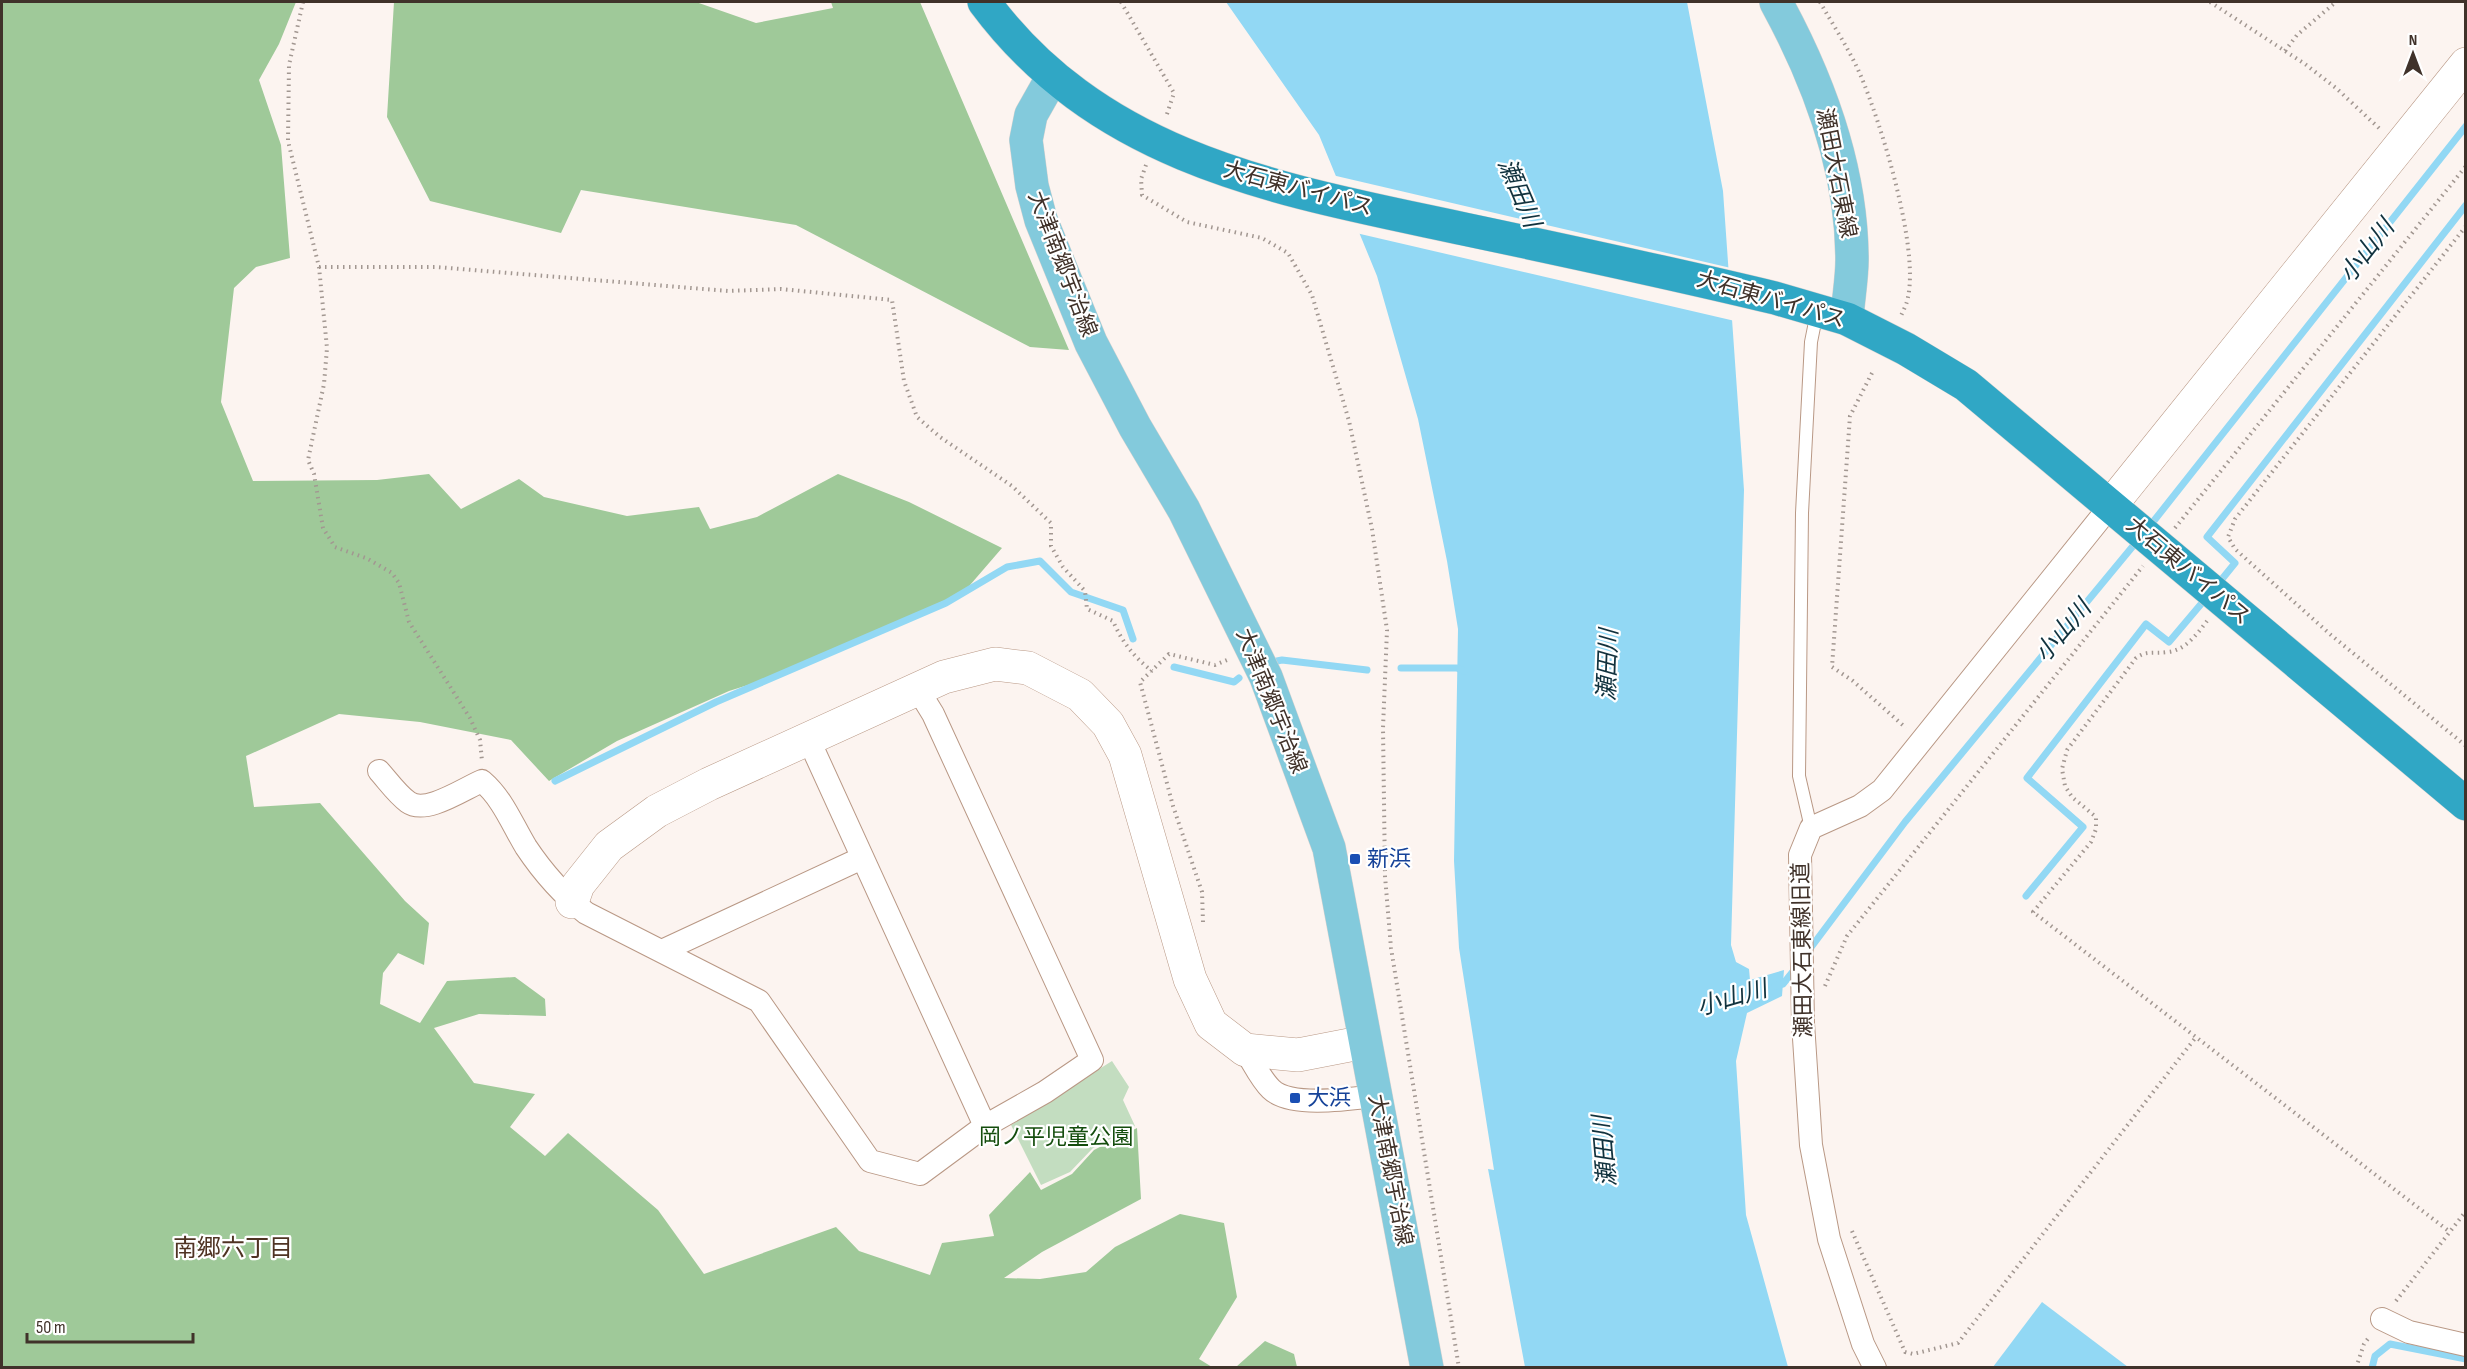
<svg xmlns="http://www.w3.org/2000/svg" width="2467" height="1369" viewBox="0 0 2467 1369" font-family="'Sofia Sans Condensed','Noto Sans JP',sans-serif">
  <rect width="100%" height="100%" fill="#fcf4f0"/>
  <!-- green -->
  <path fill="#c3ddc0" d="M 1112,1061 L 1129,1087 L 1123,1100 L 1135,1126 L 1093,1148 L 1070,1172 L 1041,1185 L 1011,1125 Z"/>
  <!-- forest -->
  <g fill="#9fc999">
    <path d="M 2,2 L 296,2 L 279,44 L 259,80 L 281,145 L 290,258 L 256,267 L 234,288 L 221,402 L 253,481 L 377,480 L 429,474 L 461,509 L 519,479 L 544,497 L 627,516 L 699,507 L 710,529 L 757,517 L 838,474 L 909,502 L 1002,548 L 964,592 L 764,680 L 729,691 L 617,741 L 549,781 L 511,740 L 420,722 L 339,714 L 246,756 L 254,807 L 320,803 L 405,901 L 429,923 L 424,965 L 398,953 L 383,973 L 380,1004 L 420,1023 L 447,981 L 515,977 L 545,999 L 546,1016 L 479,1014 L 434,1028 L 474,1083 L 535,1094 L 510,1127 L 545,1156 L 568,1133 L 658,1210 L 704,1274 L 836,1227 L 859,1251 L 930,1275 L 942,1243 L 994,1236 L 989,1215 L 1030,1172 L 1041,1190 L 1072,1174 L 1094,1150 L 1137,1128 L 1141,1199 L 1042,1252 L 1004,1278 L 1040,1279 L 1086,1272 L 1115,1247 L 1180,1214 L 1224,1223 L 1237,1297 L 1199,1359 L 1212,1367 L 2,1367 Z"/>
    <path d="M 394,2 L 696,2 L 756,23 L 833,8 L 831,2 L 920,2 L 1069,350 L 1030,347 L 796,225 L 581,190 L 561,233 L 430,201 L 387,117 Z"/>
    <path d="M 1265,1341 L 1294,1354 L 1297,1367 L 1236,1367 Z"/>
  </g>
  <!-- water -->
  <g fill="#92d8f4">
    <path d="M 1226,2 L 1687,2 L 1723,191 L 1744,490 L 1731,945 L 1736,962 L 1749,969 L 1750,980 L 1784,970 L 1782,996 L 1747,1013 L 1736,1061 L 1746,1215 L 1788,1367 L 1525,1367 L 1488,1169 L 1494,1170 L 1459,948 L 1454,861 L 1458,629 L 1447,561 L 1418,419 L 1377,276 L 1319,135 Z"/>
    <path d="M 2042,1302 L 2128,1367 L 1993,1367 Z"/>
  </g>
  <!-- pier -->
  <path fill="#fcf4f0" d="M 1332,175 L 1731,268 L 1735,321 L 1356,233 Z"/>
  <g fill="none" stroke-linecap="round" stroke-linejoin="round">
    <!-- stream -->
    <g stroke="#92d8f4" stroke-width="7">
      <path d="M 2149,527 L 2466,126"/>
      <path d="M 2218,584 L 2235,563 L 2207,537 L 2466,205"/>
      <path d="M 1272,662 L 1282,660 L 1367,670"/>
      <path d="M 1174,667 L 1234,682 L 1239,678"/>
      <path d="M 1401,668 L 1457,668 L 1464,671"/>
      <path d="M 555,781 L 716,702 L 946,603 L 1007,567 L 1040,561 L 1071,592 L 1123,610 L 1133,639"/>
      <path d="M 2026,896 L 2083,827 L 2027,778 L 2146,624 L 2169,642 L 2207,597"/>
      <path d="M 1809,950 L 1905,822 L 2138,540"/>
      <path d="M 1775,986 L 1783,984 L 1795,969"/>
      <path d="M 2372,1368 L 2375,1356 L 2390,1344 L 2466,1359"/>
    </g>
    <defs>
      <path id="lane" d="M 1811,828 L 1799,776 L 1802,513 L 1811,342 L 1817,312"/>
      <g id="street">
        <path d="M 808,738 L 985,1126"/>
        <path d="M 379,771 C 388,781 397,794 408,802 C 426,815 463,789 482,781 C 503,799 512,824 526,847 C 542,871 563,895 586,913 L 759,1001 L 870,1161 L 920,1174 L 985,1126 L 1045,1092 L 1092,1060 L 933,714 L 917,688"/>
        <path d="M 662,951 L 862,858"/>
        <path d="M 1245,1050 C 1253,1062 1260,1078 1271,1089 C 1290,1108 1350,1099 1375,1096"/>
        <path d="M 2382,1319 L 2409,1332 L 2466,1345"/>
        <path d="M 1875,1368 L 1863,1344 L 1829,1239 L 1811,1145 L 1803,1023 L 1800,855 L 1811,828 L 1860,806 L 1882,790 L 2111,505"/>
      </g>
      <g id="secondary">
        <path d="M 2111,505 L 2466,64"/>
        <path d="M 572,902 L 578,885 L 609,846 L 657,811 L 709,784 L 944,677 L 995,664 L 1028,668 L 1080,695 L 1108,724 L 1125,755 L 1190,979 L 1211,1024 L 1245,1050 L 1298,1055 L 1365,1042"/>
      </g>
      <g id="primary">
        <path d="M 1776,2 C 1818,79 1852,170 1852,260 C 1852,279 1848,300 1847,319"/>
        <path d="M 1053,76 L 1031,115 L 1026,140 L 1032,186 L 1041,220 L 1091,343 L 1135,427 L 1184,510 L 1266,677 L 1329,848 L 1427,1368"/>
      </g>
      <path id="highway" d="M 984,2 C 1103,162 1283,190 1464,229 C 1568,251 1672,273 1775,298 L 1847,319 L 1906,349 L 1966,385 L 2466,804"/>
    </defs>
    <!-- lane casing -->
    <use href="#lane" stroke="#b99885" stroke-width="14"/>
    <!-- street casing -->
    <use href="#street" stroke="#b99885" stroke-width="24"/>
    <!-- secondary casing -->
    <use href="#secondary" stroke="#b99885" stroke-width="34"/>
    <!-- primary casing -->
    <use href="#primary" stroke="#d5d2d0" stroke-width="34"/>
    <!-- highway casing -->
    <use href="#highway" stroke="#d5d2d0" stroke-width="34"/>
    <!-- path -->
    <g stroke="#a29791" stroke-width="4" stroke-dasharray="1.5 4.5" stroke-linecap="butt">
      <path d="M 303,2 L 289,65 L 288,141 L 319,267 L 327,348 L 324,384 L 308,460 L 314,474 L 323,528 L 335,547 L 366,558 L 392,573 L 399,583 L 409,622 L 470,718 L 480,740 L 482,761"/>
      <path d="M 1121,2 L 1174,93 L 1166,117"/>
      <path d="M 1820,2 C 1833,25 1849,49 1860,74 C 1881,123 1919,246 1908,297 C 1907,304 1903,311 1900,318"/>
      <path d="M 2210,2 L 2305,64 L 2336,88 L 2381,130"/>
      <path d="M 2285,51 L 2297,35 L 2336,2"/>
      <path d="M 1146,165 L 1141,179 L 1142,195 L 1187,222 L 1262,238 L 1288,253 L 1312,295 L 1349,421 L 1372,529 L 1387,630 L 1383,728 L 1385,876 L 1391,948 L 1459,1368"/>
      <path d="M 2466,226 L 2235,519 L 2228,537 L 2235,549 L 2331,635 L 2466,746"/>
      <path d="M 319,267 L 436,267 L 728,291 L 781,289 L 892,300 L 904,381 L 917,417 L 940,437 L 1012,486 L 1051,523 L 1051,546 L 1063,567 L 1085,591 L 1087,609 L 1113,621 C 1122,642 1134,657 1152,671"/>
      <path d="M 1872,373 L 1850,416 L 1832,667 L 1853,681 L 1906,728"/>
      <path d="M 2175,528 L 2466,166"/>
      <path d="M 2207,621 C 2197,634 2185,651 2167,652 C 2154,654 2147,650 2136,658 L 2067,750 L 2062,769 L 2065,786 L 2072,797 L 2096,817 L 2096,829 L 2091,842 L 2033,912 L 2450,1232"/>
      <path d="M 1203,922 L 1202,892 L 1173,806 L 1140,682 L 1169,654 L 1215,665 L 1227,660"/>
      <path d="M 1825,986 L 1847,936 L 2143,566"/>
      <path d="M 1852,1231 L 1905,1352 L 1913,1354 L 1958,1343 L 2196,1037"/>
      <path d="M 2396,1301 L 2466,1211"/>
      <path d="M 2356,1368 L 2364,1344 L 2370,1336"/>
    </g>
    <!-- lane -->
    <use href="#lane" stroke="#fff" stroke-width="12"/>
    <!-- street -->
    <use href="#street" stroke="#fff" stroke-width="22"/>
    <!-- secondary -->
    <use href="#secondary" stroke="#fff" stroke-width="33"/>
    <!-- primary -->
    <use href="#primary" stroke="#83cadc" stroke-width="33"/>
    <!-- highway -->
    <use href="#highway" stroke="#30a7c5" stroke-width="33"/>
  </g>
  <!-- markers -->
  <g fill="#1a4fb4" stroke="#fff" stroke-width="2">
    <rect x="1349" y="853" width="12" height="12" rx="3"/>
    <rect x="1289" y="1092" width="12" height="12" rx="3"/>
  </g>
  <g text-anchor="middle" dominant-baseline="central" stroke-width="4.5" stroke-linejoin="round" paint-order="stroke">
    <!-- street labels -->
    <g font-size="22" fill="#40322a" stroke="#fff">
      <text transform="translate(1836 173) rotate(79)">瀬田大石東線</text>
      <text transform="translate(1298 189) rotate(15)">大石東バイパス</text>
      <text transform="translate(1062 264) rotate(69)">大津南郷宇治線</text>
      <text transform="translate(1771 300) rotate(16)">大石東バイパス</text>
      <text transform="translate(2188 571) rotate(40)">大石東バイパス</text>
      <text transform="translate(1271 701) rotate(68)">大津南郷宇治線</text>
      <text transform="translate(1803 950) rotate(-91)">瀬田大石東線旧道</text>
      <text transform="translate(1390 1170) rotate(79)">大津南郷宇治線</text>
    </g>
    <!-- transit labels -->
    <g font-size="22" fill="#164399" stroke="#fff" text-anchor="start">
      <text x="1367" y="859">新浜</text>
      <text x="1307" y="1098">大浜</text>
    </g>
    <!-- park labels -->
    <g font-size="22" fill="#144d0d" stroke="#fff">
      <text x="1056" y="1137">岡ノ平児童公園</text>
    </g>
    <!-- water labels -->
    <g font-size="24" font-style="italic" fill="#11323e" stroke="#fff">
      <text transform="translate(1519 193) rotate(67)">瀬田川</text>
      <text transform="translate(2367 251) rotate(-52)">小山川</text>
      <text transform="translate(2063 631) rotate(-50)">小山川</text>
      <text transform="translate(1608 665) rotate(-88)">瀬田川</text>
      <text transform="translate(1732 998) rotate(-16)">小山川</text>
      <text transform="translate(1605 1151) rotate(-95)">瀬田川</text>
    </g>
    <!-- neighbourhood labels -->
    <g font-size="24" fill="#4f3323" stroke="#fff">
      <text x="233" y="1248">南郷六丁目</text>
    </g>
  </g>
  <!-- border -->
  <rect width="2467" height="1369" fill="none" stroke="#40322a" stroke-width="6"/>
  <!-- north arrow -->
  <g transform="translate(2413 54)" stroke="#ffffff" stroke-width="4.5" paint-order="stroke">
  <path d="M0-4.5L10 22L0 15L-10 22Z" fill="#40322a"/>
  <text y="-9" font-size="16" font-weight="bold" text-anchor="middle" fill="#40322a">N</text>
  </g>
  <!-- scale -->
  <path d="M27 1333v9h166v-9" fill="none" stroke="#40322a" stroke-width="3"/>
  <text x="36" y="1333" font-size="18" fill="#40322a" stroke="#ffffff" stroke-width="4.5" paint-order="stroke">50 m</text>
</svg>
